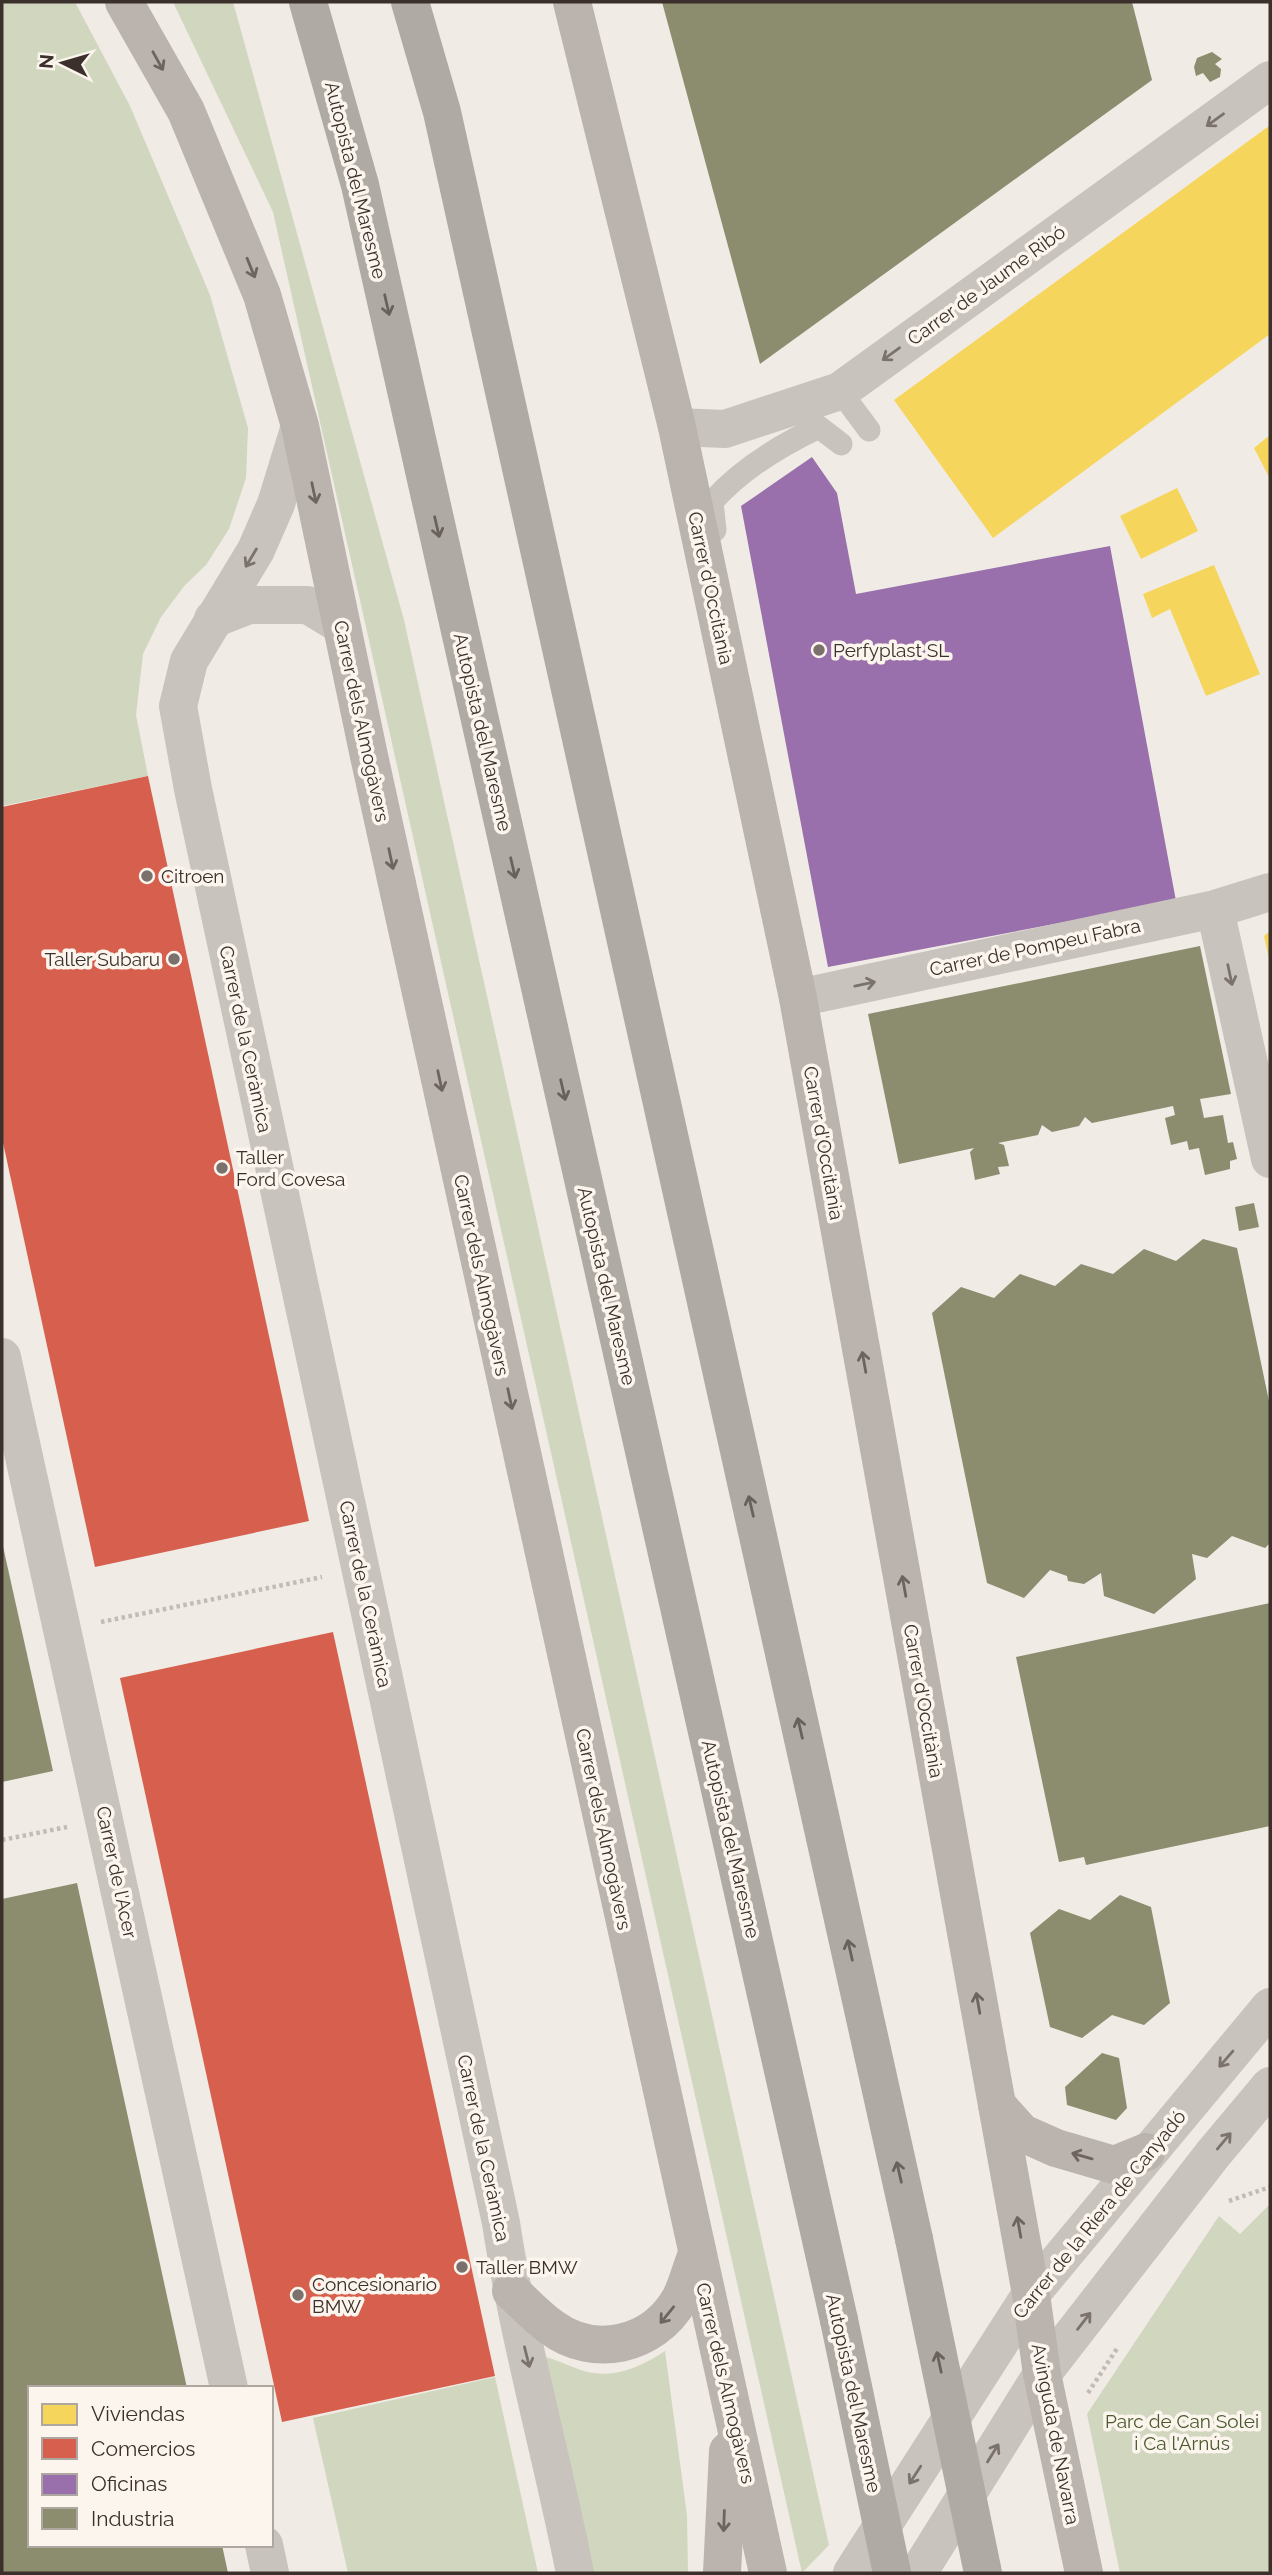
<svg xmlns="http://www.w3.org/2000/svg" width="1272" height="2575" viewBox="0 0 1272 2575" font-family="Raleway,sans-serif">
  <rect width="100%" height="100%" fill="#f0ebe5"/>
  <!-- green -->
  <g fill="#d1d6bf">
    <path d="M 2,2 L 75,2 L 130,106 L 210,295 L 248,428 L 246,478 L 229,529 L 206,565 L 185,585 L 161,617 L 143,654 L 136,715 L 148,776 L 2,806 Z"/>
    <path d="M 173,2 L 233,2 L 404,620 L 829,2545 L 802,2573 L 273,212 Z"/>
    <path d="M 1270,2204 L 1270,2573 L 1120,2573 L 1087,2414 L 1219,2216 L 1240,2234 Z"/>
    <path d="M 665,2351 L 687,2515 L 688,2573 L 593,2573 L 546,2357 C 561,2361 578,2371 593,2373 C 619,2377 644,2365 665,2351 Z"/>
    <path d="M 495,2377 L 538,2573 L 348,2573 L 313,2418 Z"/>
  </g>
  <!-- homes -->
  <g fill="#f6d55c">
    <path d="M 1269,126 L 1270,334 L 993,538 L 894,400 Z"/>
    <path d="M 1270,435 L 1270,479 L 1254,448 Z"/>
    <path d="M 1177,488 L 1198,531 L 1141,559 L 1120,516 Z"/>
    <path d="M 1214,565 L 1260,674 L 1206,696 L 1170,609 L 1152,618 L 1143,594 Z"/>
    <path d="M 1270,931 L 1270,959 L 1269,959 L 1264,936 Z"/>
  </g>
  <!-- shops -->
  <g fill="#d6604d">
    <path d="M 148,776 L 309,1521 L 95,1567 L 2,1138 L 2,807 Z"/>
    <path d="M 333,1632 L 495,2376 L 282,2422 L 120,1678 Z"/>
  </g>
  <!-- offices -->
  <path fill="#9970ab" d="M 812,457 L 837,493 L 856,594 L 1110,546 L 1176,901 L 828,967 L 741,506 Z"/>
  <!-- industry -->
  <g fill="#8c8c6e">
    <path d="M 662,2 L 1132,2 L 1152,80 L 760,364 Z"/>
    <path d="M 1212,52 L 1222,59 L 1215,64 L 1221,69 L 1220,77 L 1210,82 L 1203,73 L 1196,76 L 1194,67 L 1197,58 Z"/>
    <path d="M 1200,946 L 1231,1094 L 1200,1099 L 1204,1118 L 1223,1115 L 1228,1143 L 1233,1142 L 1237,1159 L 1230,1161 L 1230,1169 L 1205,1175 L 1199,1148 L 1189,1150 L 1187,1141 L 1171,1145 L 1165,1118 L 1175,1115 L 1173,1106 L 1092,1123 L 1085,1117 L 1079,1126 L 1052,1132 L 1042,1125 L 1038,1135 L 998,1143 L 1004,1145 L 1009,1166 L 998,1167 L 1000,1174 L 975,1180 L 970,1152 L 974,1148 L 899,1164 L 868,1014 Z"/>
    <path d="M 1254,1203 L 1259,1227 L 1239,1231 L 1235,1207 Z"/>
    <path d="M 1203,1239 L 1237,1248 L 1270,1406 L 1270,1543 L 1265,1548 L 1232,1536 L 1207,1558 L 1192,1554 L 1196,1579 L 1154,1614 L 1104,1596 L 1101,1573 L 1084,1584 L 1068,1581 L 1067,1576 L 1050,1570 L 1024,1598 L 987,1583 L 932,1313 L 961,1287 L 994,1298 L 1020,1274 L 1055,1286 L 1081,1264 L 1113,1274 L 1144,1249 L 1176,1261 Z"/>
    <path d="M 2,1542 L 53,1771 L 2,1782 Z"/>
    <path d="M 1270,1603 L 1270,1826 L 1086,1865 L 1084,1857 L 1059,1862 L 1016,1657 Z"/>
    <path d="M 77,1883 L 187,2388 L 30,2388 L 30,2545 L 222,2545 L 228,2573 L 3,2573 L 2,2566 L 2,1899 Z"/>
    <path d="M 1120,1895 L 1151,1907 L 1170,2003 L 1144,2025 L 1112,2015 L 1082,2038 L 1050,2027 L 1030,1933 L 1059,1909 L 1090,1920 Z"/>
    <path d="M 1102,2053 L 1119,2058 L 1127,2108 L 1116,2120 L 1067,2105 L 1065,2087 Z"/>
  </g>
  <g fill="none" stroke-linecap="round" stroke-linejoin="round">
    <!-- path -->
    <g stroke="#c2bbb6" stroke-width="4.5" stroke-dasharray="3.5 3.5" stroke-linecap="butt">
      <path d="M 101,1622 L 322,1577"/>
      <path d="M 2,1840 L 67,1827"/>
      <path d="M 1229,2201 L 1270,2187"/>
      <path d="M 1088,2393 L 1118,2347"/>
    </g>
    <!-- lane -->
    <g stroke="#c9c3be" stroke-width="23">
      <path d="M 840,391 L 869,430"/>
      <path d="M 715,530 L 712,502 C 741,469 779,446 819,427 L 841,444"/>
    </g>
    <!-- street -->
    <g stroke="#c9c3be" stroke-width="38">
      <path d="M 300,426 L 276,504 L 256,550 L 189,661 L 178,706 L 193,789 L 501,2223 C 519,2341 552,2456 575,2573"/>
      <path d="M 677,427 L 725,429 L 840,391 L 1270,80"/>
      <path d="M 213,619 L 249,605 L 308,605 L 341,625"/>
      <path d="M 1215,909 L 1270,1159"/>
      <path d="M 798,998 L 1215,909 L 1270,892"/>
      <path d="M 2,1357 L 229,2388"/>
      <path d="M 264,2545 L 270,2573"/>
      <path d="M 852,2573 L 1031,2294 L 1270,2007"/>
      <path d="M 918,2573 L 1042,2374 L 1213,2154 L 1270,2086"/>
    </g>
    <!-- secondary -->
    <g stroke="#bab3ae" stroke-width="38">
      <path d="M 124,2 L 186,111 L 262,295 L 300,426 L 369,756 L 768,2573"/>
      <path d="M 572,2 L 677,427 L 798,998 L 1031,2294 L 1042,2374 L 1084,2573"/>
      <path d="M 997,2105 L 1022,2133 L 1056,2148 L 1114,2165 L 1146,2152"/>
      <path d="M 511,2291 C 524,2303 537,2317 551,2327 C 594,2359 653,2346 680,2299 C 687,2286 691,2268 697,2254"/>
      <path d="M 722,2573 L 728,2451"/>
    </g>
    <!-- highway -->
    <g stroke="#afaaa4" stroke-width="38">
      <path d="M 308,2 L 360,185 L 839,2320"/>
      <path d="M 410,2 L 442,112 L 914,2239"/>
    </g>
    <!-- highway-bridge -->
    <g stroke="#afaaa4" stroke-width="38">
      <path d="M 914,2239 L 983,2573"/>
      <path d="M 839,2320 L 892,2573"/>
    </g>
  </g>
  <!-- one-way arrows -->
  <defs><path id="oneway-shaft" d="M-6 0H5M1.5-3L5.5 0L1.5 3" fill="none" stroke-width="1.6" stroke-linecap="round" stroke-linejoin="round" transform="scale(1.75)"/></defs>
  <g stroke="#6e645f">
    <use href="#oneway-shaft" transform="translate(158 61) rotate(61)"/>
    <use href="#oneway-shaft" transform="translate(251 268) rotate(68)"/>
    <use href="#oneway-shaft" transform="translate(314 493) rotate(78)"/>
    <use href="#oneway-shaft" transform="translate(391 859) rotate(78)"/>
    <use href="#oneway-shaft" transform="translate(440 1081) rotate(78)"/>
    <use href="#oneway-shaft" transform="translate(864 1362) rotate(-100)"/>
    <use href="#oneway-shaft" transform="translate(510 1399) rotate(78)"/>
    <use href="#oneway-shaft" transform="translate(904 1586) rotate(-100)"/>
    <use href="#oneway-shaft" transform="translate(978 2003) rotate(-100)"/>
    <use href="#oneway-shaft" transform="translate(1082 2156) rotate(-164)"/>
    <use href="#oneway-shaft" transform="translate(1019 2227) rotate(-100)"/>
    <use href="#oneway-shaft" transform="translate(667 2315) rotate(129)"/>
    <use href="#oneway-shaft" transform="translate(724 2521) rotate(92)"/>
  </g>
  <g stroke="#7b726d">
    <use href="#oneway-shaft" transform="translate(1215 120) rotate(144)"/>
    <use href="#oneway-shaft" transform="translate(891 354) rotate(144)"/>
    <use href="#oneway-shaft" transform="translate(251 558) rotate(121)"/>
    <use href="#oneway-shaft" transform="translate(1230 975) rotate(78)"/>
    <use href="#oneway-shaft" transform="translate(865 984) rotate(-12)"/>
    <use href="#oneway-shaft" transform="translate(1226 2059) rotate(131)"/>
    <use href="#oneway-shaft" transform="translate(1224 2141) rotate(-50)"/>
    <use href="#oneway-shaft" transform="translate(1084 2321) rotate(-52)"/>
    <use href="#oneway-shaft" transform="translate(527 2357) rotate(76)"/>
    <use href="#oneway-shaft" transform="translate(993 2453) rotate(-58)"/>
    <use href="#oneway-shaft" transform="translate(915 2475) rotate(123)"/>
  </g>
  <g stroke="#69615b">
    <use href="#oneway-shaft" transform="translate(387 305) rotate(77)"/>
    <use href="#oneway-shaft" transform="translate(437 527) rotate(77)"/>
    <use href="#oneway-shaft" transform="translate(513 868) rotate(77)"/>
    <use href="#oneway-shaft" transform="translate(563 1090) rotate(77)"/>
    <use href="#oneway-shaft" transform="translate(751 1506) rotate(-103)"/>
    <use href="#oneway-shaft" transform="translate(800 1728) rotate(-103)"/>
    <use href="#oneway-shaft" transform="translate(850 1950) rotate(-103)"/>
    <use href="#oneway-shaft" transform="translate(899 2172) rotate(-103)"/>
    <use href="#oneway-shaft" transform="translate(939 2362) rotate(-102)"/>
  </g>
  <!-- markers -->
  <g fill="#7a716c" stroke="#fbf5ee" stroke-width="2.5">
    <circle cx="819" cy="650" r="7"/>
    <circle cx="147" cy="876" r="7"/>
    <circle cx="174" cy="959" r="7"/>
    <circle cx="222" cy="1168" r="7"/>
    <circle cx="462" cy="2267" r="7"/>
    <circle cx="298" cy="2295" r="7"/>
  </g>
  <g text-anchor="middle" dominant-baseline="central" stroke-width="7" stroke-linejoin="round" paint-order="stroke">
    <!-- street labels -->
    <g font-size="19" fill="#3b302b" stroke="#fbf5ee">
      <text transform="translate(356 180) rotate(76)">Autopista del Maresme</text>
      <text transform="translate(986 285) rotate(-36)">Carrer de Jaume Ribó</text>
      <text transform="translate(711 588) rotate(78)">Carrer d'Occitània</text>
      <text transform="translate(362 721) rotate(78)">Carrer dels Almogàvers</text>
      <text transform="translate(483 732) rotate(77)">Autopista del Maresme</text>
      <text transform="translate(1035 947) rotate(-12)">Carrer de Pompeu Fabra</text>
      <text transform="translate(246 1039) rotate(78)">Carrer de la Ceràmica</text>
      <text transform="translate(824 1143) rotate(80)">Carrer d'Occitània</text>
      <text transform="translate(482 1275) rotate(78)">Carrer dels Almogàvers</text>
      <text transform="translate(607 1286) rotate(77)">Autopista del Maresme</text>
      <text transform="translate(366 1594) rotate(78)">Carrer de la Ceràmica</text>
      <text transform="translate(924 1701) rotate(80)">Carrer d'Occitània</text>
      <text transform="translate(604 1829) rotate(78)">Carrer dels Almogàvers</text>
      <text transform="translate(731 1839) rotate(77)">Autopista del Maresme</text>
      <text transform="translate(117 1872) rotate(78)">Carrer de l'Acer</text>
      <text transform="translate(484 2148) rotate(78)">Carrer de la Ceràmica</text>
      <text transform="translate(1099 2214) rotate(-51)">Carrer de la Riera de Canyadó</text>
      <text transform="translate(726 2383) rotate(77)">Carrer dels Almogàvers</text>
      <text transform="translate(854 2393) rotate(78)">Autopista del Maresme</text>
      <text transform="translate(1056 2434) rotate(79)">Avinguda de Navarra</text>
    </g>
    <!-- poi labels -->
    <g font-size="19" fill="#3b302b" stroke="#fbf5ee" text-anchor="start">
      <text x="833" y="650">Perfyplast SL</text>
      <text x="161" y="876">Citroen</text>
      <text x="160" y="959" text-anchor="end">Taller Subaru</text>
      <text x="236" y="1157">Taller<tspan x="236" dy="22">Ford Covesa</tspan></text>
      <text x="476" y="2267">Taller BMW</text>
      <text x="312" y="2284">Concesionario<tspan x="312" dy="22">BMW</tspan></text>
    </g>
    <!-- park labels -->
    <g font-size="19" fill="#4a5a2e" stroke="#fbf5ee">
      <text x="1182" y="2421">Parc de Can Solei<tspan x="1182" dy="22">i Ca l'Arnús</tspan></text>
    </g>
  </g>
  <!-- border -->
  <rect width="1272" height="2575" fill="none" stroke="#3b302b" stroke-width="7"/>
  <!-- legend -->
  <rect x="28" y="2386" width="245" height="161" fill="#fbf5ee" stroke="#aea6a0" stroke-width="2"/>
  <rect x="42" y="2404" width="35" height="21" fill="#f6d55c" stroke="#aea6a0" stroke-width="2"/>
  <text x="91" y="2421" font-size="21" fill="#3b302b">Viviendas</text>
  <rect x="42" y="2438" width="35" height="21" fill="#d6604d" stroke="#aea6a0" stroke-width="2"/>
  <text x="91" y="2456" font-size="21" fill="#3b302b">Comercios</text>
  <rect x="42" y="2474" width="35" height="21" fill="#9970ab" stroke="#aea6a0" stroke-width="2"/>
  <text x="91" y="2491" font-size="21" fill="#3b302b">Oficinas</text>
  <rect x="42" y="2508" width="35" height="21" fill="#8c8c6e" stroke="#aea6a0" stroke-width="2"/>
  <text x="91" y="2526" font-size="21" fill="#3b302b">Industria</text>
  <!-- north arrow -->
  <g transform="translate(63 63) rotate(275)" stroke="#fbf5ee" stroke-width="5" paint-order="stroke">
  <path d="M0-5L12 26L0 18L-12 26Z" fill="#3b302b"/>
  <text y="-10" font-size="19" font-weight="bold" text-anchor="middle" fill="#3b302b">N</text>
  </g>
</svg>
